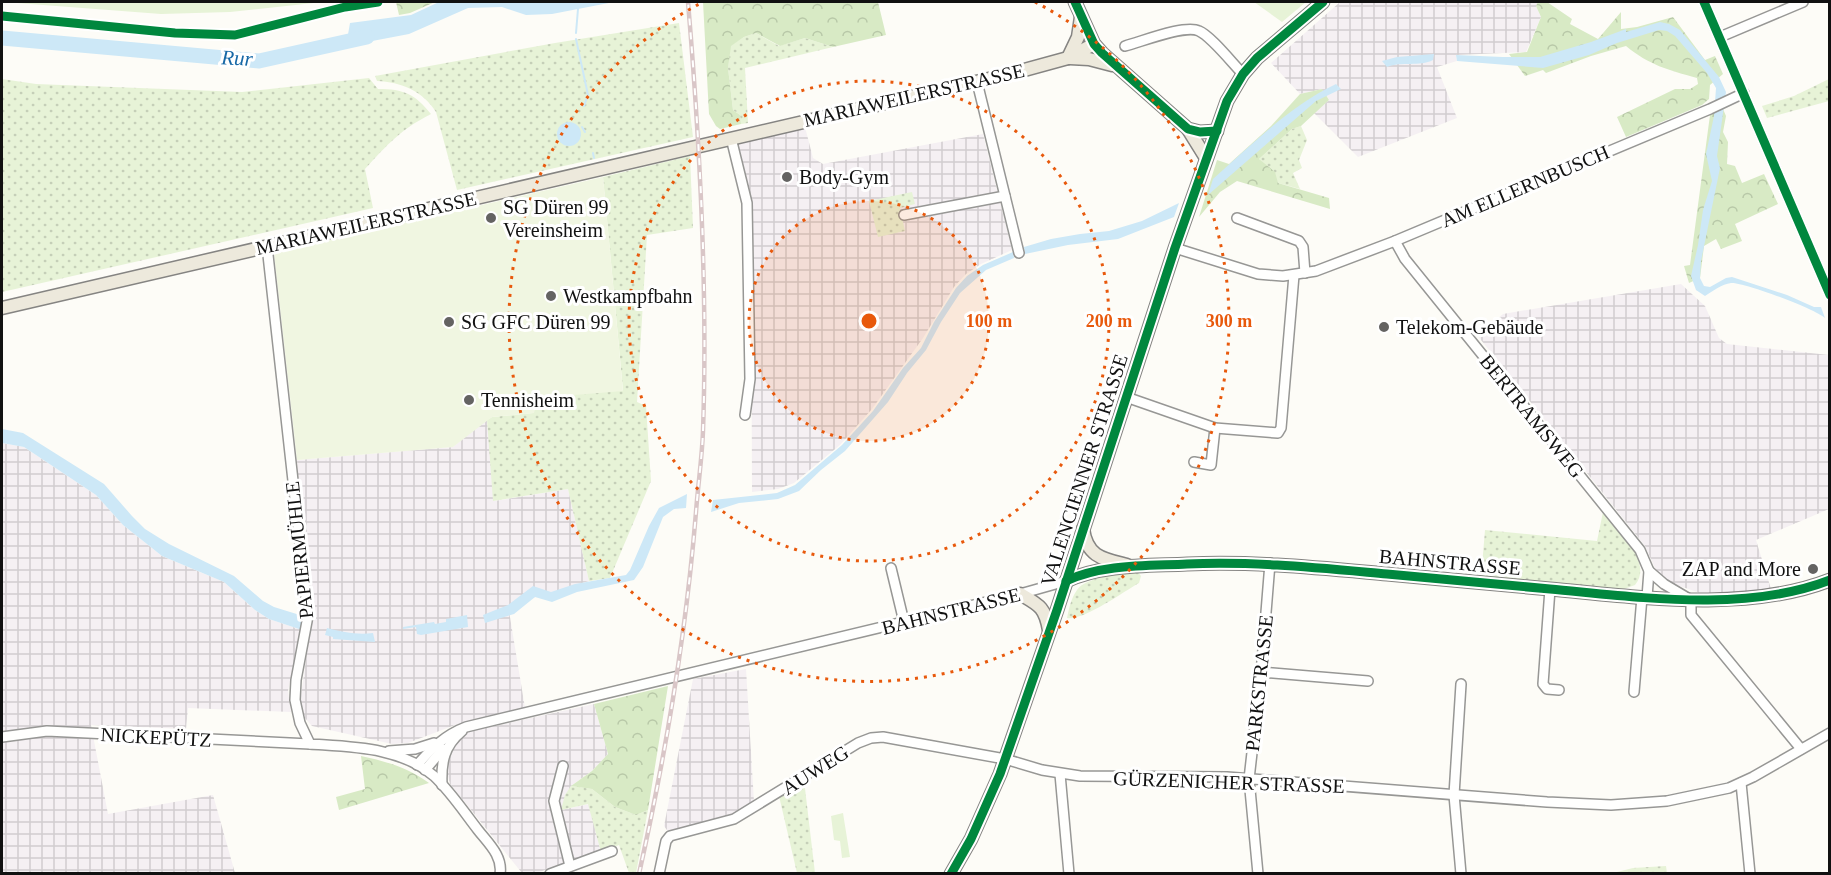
<svg xmlns="http://www.w3.org/2000/svg" width="1831" height="875" viewBox="0 0 1831 875" font-family="Georgia,serif">
  <defs>
    <pattern id="industrial-grid" width="8" height="8" patternUnits="userSpaceOnUse" patternTransform="scale(1.5)"><rect width="8" height="8" fill="#f5f0f3"/><path d="M0 4h8M4 0v8" fill="none" stroke="#d1cdcf"/></pattern>
    <pattern id="grass-dots" width="8" height="8" patternUnits="userSpaceOnUse" patternTransform="scale(1.5)"><rect width="8" height="8" fill="#e7f3d7"/><path d="M2 2h.1M6 6h.1" fill="none" stroke="#c5cfb8" stroke-width="1.8" stroke-linecap="round"/></pattern>
    <pattern id="forest-crowns" width="20" height="18" patternUnits="userSpaceOnUse" patternTransform="scale(1.5)"><rect width="20" height="18" fill="#d8eac5"/><path d="M2 6a3 3 0 1 1 6 0M12 15a3 3 0 1 1 6 0" fill="none" stroke="#b8c8a8"/></pattern>
  </defs>
  <rect width="100%" height="100%" fill="#fdfcf7"/>
  <!-- industrial -->
  <g fill="url(#industrial-grid)">
    <path d="M 1340,2 L 1538,2 L 1536,6 L 1541,17 L 1526,52 L 1456,55 L 1457,61 L 1437,67 L 1457,118 L 1358,157 L 1314,113 L 1329,100 L 1322,89 L 1300,94 L 1271,63 Z"/>
    <path d="M 805,127 L 813,158 L 823,164 L 983,134 L 1012,250 L 981,264 L 966,274 L 954,287 L 923,338 L 872,409 L 840,445 L 794,483 L 778,489 L 752,492 L 751,206 L 737,142 Z"/>
    <path d="M 1681,284 L 1705,306 L 1719,338 L 1727,344 L 1829,355 L 1829,509 L 1756,540 L 1771,589 L 1727,594 L 1703,594 L 1665,581 L 1655,568 L 1645,546 L 1477,335 L 1503,314 Z"/>
    <path d="M 487,419 L 494,501 L 568,489 L 589,581 L 508,605 L 525,708 L 455,725 L 408,743 L 392,744 L 312,726 L 305,718 L 300,702 L 312,617 L 299,506 L 297,460 L 453,447 Z"/>
    <path d="M 2,443 L 24,447 L 96,495 L 123,525 L 162,556 L 224,582 L 255,610 L 269,619 L 302,630 L 297,645 L 288,691 L 291,712 L 188,708 L 186,729 L 91,725 L 108,814 L 213,795 L 235,873 L 2,873 Z"/>
    <path d="M 746,669 L 754,802 L 736,815 L 669,833 L 664,826 L 693,679 Z"/>
    <path d="M 594,704 L 608,754 L 592,771 L 571,786 L 561,810 L 589,804 L 601,852 L 536,873 L 522,873 L 450,784 L 446,769 L 451,748 L 468,732 Z"/>
  </g>
  <!-- grass -->
  <g fill="url(#grass-dots)">
    <path d="M 679,23 L 693,137 L 457,190 L 436,112 C 423,91 401,82 377,81 L 375,76 L 555,43 Z"/>
    <path d="M 756,33 L 779,46 L 805,38 L 833,47 L 745,68 L 748,123 L 741,124 L 740,115 L 733,110 L 728,68 L 730,46 L 744,37 Z"/>
    <path d="M 369,78 L 378,89 C 404,89 415,94 431,114 C 400,130 388,144 365,169 L 373,208 L 2,292 L 2,79 L 36,84 L 242,92 Z"/>
    <path d="M 1829,79 L 1829,101 L 1767,118 L 1762,106 L 1794,96 Z"/>
    <path d="M 1301,126 L 1307,140 L 1299,160 L 1302,168 L 1293,173 L 1300,189 L 1278,183 L 1259,159 L 1292,129 Z"/>
    <path d="M 690,156 L 693,228 L 647,235 L 637,402 L 646,406 L 651,481 L 610,578 L 589,581 L 568,489 L 493,501 L 487,420 L 492,417 L 533,413 L 538,397 L 623,390 L 603,177 Z"/>
    <path d="M 912,192 L 915,204 L 900,208 L 905,231 L 878,237 L 869,201 Z"/>
    <path d="M 1603,512 C 1617,529 1654,562 1635,585 L 1624,589 L 1481,578 L 1485,530 L 1597,541 Z"/>
    <path d="M 1137,571 L 1141,576 L 1139,583 C 1123,592 1083,621 1067,618 C 1069,609 1071,598 1077,590 C 1085,577 1122,574 1137,571 Z"/>
    <path d="M 804,780 L 815,873 L 813,874 L 797,873 L 779,796 Z"/>
    <path d="M 571,786 L 592,789 L 615,807 L 636,815 L 648,810 L 636,873 L 629,873 L 619,845 L 601,852 L 588,804 L 561,810 L 565,795 Z"/>
    <path d="M 1666,866 L 1667,873 L 1613,873 L 1633,868 Z"/>
  </g>
  <!-- forest -->
  <g fill="url(#forest-crowns)">
    <path d="M 396,2 L 435,2 L 410,13 L 399,15 Z"/>
    <path d="M 703,2 L 878,2 L 886,35 L 833,47 L 805,38 L 780,46 L 756,33 L 744,37 L 731,46 L 728,68 L 733,110 L 740,115 L 741,124 L 720,129 L 716,126 L 709,114 Z"/>
    <path d="M 1538,2 L 1547,2 L 1572,19 L 1570,24 L 1598,39 L 1621,12 L 1621,29 L 1637,27 L 1673,17 L 1705,60 L 1715,56 L 1723,74 L 1710,85 L 1709,99 L 1702,105 L 1626,137 L 1617,117 L 1675,89 L 1690,89 L 1698,84 L 1697,78 C 1668,70 1649,65 1626,46 L 1591,56 L 1546,73 L 1543,70 L 1525,76 L 1509,54 L 1527,52 L 1541,17 L 1536,6 Z"/>
    <path d="M 1322,89 L 1329,100 L 1301,126 L 1292,129 L 1259,159 L 1275,172 L 1278,183 L 1329,198 L 1330,209 L 1237,181 L 1220,192 L 1199,217 L 1217,160 L 1229,164 L 1271,126 L 1300,94 Z"/>
    <path d="M 1723,109 L 1726,116 L 1723,132 L 1728,142 L 1727,164 L 1735,166 L 1742,183 L 1764,174 L 1778,204 L 1735,224 L 1742,241 L 1721,249 L 1716,239 L 1704,246 L 1700,278 L 1689,283 L 1684,266 L 1690,265 L 1710,115 Z"/>
    <path d="M 668,686 L 648,810 L 636,815 L 615,807 L 592,789 L 571,786 L 592,771 L 608,754 L 594,704 Z"/>
    <path d="M 361,756 C 385,761 409,768 429,783 L 339,810 L 336,797 L 365,789 Z"/>
  </g>
  <!-- park -->
  <g fill="#e7f3d7">
    <path d="M 4,2 L 323,2 L 230,12 L 161,14 Z"/>
    <path d="M 1254,2 L 1306,2 L 1282,22 Z"/>
    <path d="M 843,813 L 850,857 L 842,858 L 840,841 L 834,840 L 831,816 Z"/>
  </g>
  <!-- pitch -->
  <path fill="#f0f6e1" d="M 603,177 L 623,391 L 538,398 L 534,413 L 492,417 L 453,447 L 297,460 L 274,253 Z"/>
  <!-- water -->
  <g fill="#cde8f7">
    <path d="M 439,2 L 614,2 L 552,14 L 526,15 L 502,7 L 468,8 L 409,34 L 346,46 L 350,23 L 411,15 Z"/>
    <path d="M 1660,22 L 1669,24 L 1680,30 L 1719,77 L 1726,92 L 1717,156 L 1720,168 L 1701,261 L 1700,278 L 1704,286 L 1710,287 L 1726,278 L 1732,277 L 1787,295 L 1814,307 L 1821,307 L 1825,318 C 1815,309 1744,282 1731,283 C 1722,284 1713,291 1705,296 L 1696,290 L 1691,276 L 1698,245 L 1703,210 L 1712,181 L 1706,154 L 1714,116 L 1716,88 L 1707,73 L 1675,36 L 1667,31 L 1659,30 L 1617,43 L 1589,55 L 1543,68 L 1457,61 L 1456,55 L 1503,57 L 1540,57 L 1591,42 L 1626,29 L 1626,32 Z"/>
    <path d="M 1434,54 L 1433,60 C 1420,67 1401,61 1387,67 L 1382,61 L 1397,57 Z"/>
    <path d="M 1336,84 L 1341,89 L 1316,101 L 1208,195 L 1213,179 C 1252,145 1289,106 1336,84 Z"/>
    <circle cx="569" cy="134" r="12"/>
    <path d="M 1179,203 L 1174,217 L 1118,239 L 1068,245 L 1025,254 L 1024,247 L 1051,239 L 1080,234 L 1109,231 L 1142,221 Z"/>
    <path d="M 1013,252 L 1014,258 L 986,270 L 960,293 L 941,322 L 926,350 L 907,373 L 888,402 L 845,451 L 821,470 L 799,491 L 778,499 L 739,503 L 711,512 L 713,500 L 777,493 L 795,485 L 842,445 L 873,411 L 903,368 L 921,348 L 934,322 L 956,288 L 967,276 L 983,265 Z"/>
    <path d="M 2,429 L 23,433 L 104,484 L 132,516 L 145,529 L 169,544 L 234,576 L 263,601 L 274,607 L 303,616 L 302,630 L 269,619 L 255,610 L 224,582 L 162,556 L 123,525 L 96,495 L 24,447 L 2,443 Z"/>
    <path d="M 687,494 L 686,508 L 674,509 L 663,517 L 643,567 L 634,580 L 577,592 L 552,602 L 535,597 L 514,614 L 485,623 L 483,615 L 508,605 L 533,586 L 551,592 L 575,584 L 626,575 L 630,570 L 649,526 L 659,508 Z"/>
    <path d="M 467,615 L 468,627 L 421,635 L 417,634 L 416,627 L 403,629 L 403,627 L 434,622 L 435,624 L 446,622 L 446,619 Z"/>
    <path d="M 327,628 C 343,632 357,635 373,633 L 375,642 L 333,639 L 333,637 L 325,635 Z"/>
  </g>
  <g fill="none" stroke-linecap="round" stroke-linejoin="round">
    <!-- stream -->
    <g stroke="#cde8f7" stroke-width="2">
      <path d="M 576,33 L 578,9"/>
      <path d="M 576,39 L 588,95 L 584,106"/>
      <path d="M 582,127 L 585,132"/>
      <path d="M 593,153 L 594,158"/>
    </g>
    <!-- river -->
    <path stroke="#cde8f7" stroke-width="15" d="M 2,38 L 259,61 L 367,37"/>
    <defs>
      <g id="minor">
        <path d="M 1704,2 L 1830,295"/>
        <path d="M 1720,37 L 1803,2"/>
        <path d="M 1125,46 C 1141,42 1185,24 1199,31 C 1211,36 1233,64 1243,74"/>
        <path d="M 977,82 L 1019,253"/>
        <path d="M 731,138 L 747,203 L 750,379 L 745,415"/>
        <path d="M 904,215 L 1005,196"/>
        <path d="M 1237,218 L 1299,241 L 1303,247 L 1305,273"/>
        <path d="M 1395,241 L 1405,259 L 1640,550 L 1649,571 L 1647,597"/>
        <path d="M 267,246 L 308,616 L 296,680 L 295,700 L 300,723 L 310,744 C 353,747 400,747 434,776 C 451,792 464,812 478,830 C 488,843 503,856 500,874"/>
        <path d="M 1175,248 L 1258,274 L 1283,276 L 1316,271 L 1395,241 L 1710,109 L 1744,93"/>
        <path d="M 1126,397 L 1215,428 L 1278,433 L 1281,428 L 1294,275"/>
        <path d="M 1194,462 L 1211,465 L 1215,428"/>
        <path d="M 891,568 L 904,622"/>
        <path d="M 1649,571 L 1664,584 L 1691,600 L 1691,615 L 1801,749"/>
        <path d="M 1550,589 L 1543,684 L 1547,689 L 1559,690"/>
        <path d="M 1261,672 L 1368,681"/>
        <path d="M 1634,692 L 1642,597"/>
        <path d="M 2,737 L 47,731 L 310,744"/>
        <path d="M 389,751 L 415,749 L 434,743"/>
        <path d="M 417,765 C 432,748 445,735 466,727 L 1020,594 L 1066,581"/>
        <path d="M 563,766 L 554,801 L 570,866"/>
        <path d="M 425,770 L 443,749"/>
        <path d="M 1060,774 L 1069,874"/>
        <path d="M 1741,783 L 1750,874"/>
        <path d="M 442,785 C 441,762 444,746 462,731"/>
        <path d="M 550,874 L 612,851"/>
        <path d="M 659,874 L 666,841 L 670,836 L 734,819 L 858,743 L 871,738 L 883,737 L 1005,759 L 1042,770 L 1080,776 L 1227,777 L 1547,802 L 1611,805 L 1667,801 L 1729,788 L 1753,777 L 1830,733"/>
        <path d="M 1258,874 L 1249,779 L 1261,674 L 1270,563"/>
        <path d="M 1461,874 L 1454,795 L 1461,684"/>
      </g>
      <g id="major">
        <path d="M 1075,2 L 1094,44 L 1102,53 L 1188,129 L 1200,132 L 1217,131"/>
        <path d="M 1068,58 L 1078,37 L 1081,17"/>
        <path d="M 1070,58 L 1089,59 L 1112,65"/>
        <path d="M 1188,129 L 1206,158"/>
        <path d="M 2,308 L 1006,75 L 1068,58 L 1094,44"/>
        <path d="M 1083,529 C 1087,557 1103,559 1127,565"/>
        <path d="M 1066,581 C 1102,564 1148,566 1187,564 C 1254,561 1320,568 1387,574 C 1441,579 1496,584 1550,589 C 1638,597 1745,613 1830,580"/>
        <path d="M 1020,594 C 1039,605 1045,607 1049,630"/>
        <path d="M 951,874 L 971,839 L 1000,774 L 1057,610 L 1175,248 L 1227,101 L 1243,74 L 1257,58 L 1323,2"/>
      </g>
    </defs>
    <!-- minor casing -->
    <use href="#minor" stroke="#979795" stroke-width="12"/>
    <!-- major casing -->
    <use href="#major" stroke="#858482" stroke-width="15"/>
    <!-- minor -->
    <use href="#minor" stroke="#fffffe" stroke-width="9"/>
    <!-- major -->
    <use href="#major" stroke="#ede9dc" stroke-width="12"/>
    <defs>
      <path id="rail" d="M 639,874 C 666,753 686,635 696,512 C 698,485 702,458 703,431 C 708,288 700,144 688,2"/>
    </defs>
    <!-- rail casing -->
    <use href="#rail" stroke="#d9c6c7" stroke-width="4.5"/>
    <!-- rail -->
    <use href="#rail" stroke="#fff" stroke-width="2" stroke-dasharray="7" stroke-linecap="butt"/>
    <defs>
      <g id="cycleway">
        <path d="M 1075,2 L 1094,44 L 1102,53 L 1188,129 L 1200,132 L 1217,131"/>
        <path d="M 1704,2 L 1830,295"/>
        <path d="M 2,16 L 175,33 L 235,35 L 345,7 L 378,2"/>
        <path d="M 1066,581 C 1102,564 1148,566 1187,564 C 1254,561 1320,568 1387,574 C 1441,579 1496,584 1550,589 C 1638,597 1745,613 1830,580"/>
        <path d="M 951,874 L 971,839 L 1000,774 L 1057,610 L 1175,248 L 1227,101 L 1243,74 L 1257,58 L 1323,2"/>
      </g>
    </defs>
    <!-- cycleway casing -->
    <use href="#cycleway" stroke="#fff" stroke-width="13"/>
    <!-- cycleway -->
    <use href="#cycleway" stroke="#00873e" stroke-width="9"/>
  </g>
  <!-- distance rings -->
  <circle cx="869" cy="321" r="120" fill="#e8590c" fill-opacity=".12"/>
  <g fill="none" stroke="#e8590c" stroke-width="3" stroke-dasharray="3 6">
    <circle cx="869" cy="321" r="120"/>
    <circle cx="869" cy="321" r="240"/>
    <path d="M1035 2A360 360 0 1 1 703 2"/>
  </g>
  <!-- markers -->
  <g fill="#646362" stroke="#fff" stroke-width="2">
    <circle cx="787" cy="177" r="6"/>
    <circle cx="491" cy="218" r="6"/>
    <circle cx="551" cy="296" r="6"/>
    <circle cx="449" cy="322" r="6"/>
    <circle cx="1384" cy="327" r="6"/>
    <circle cx="469" cy="400" r="6"/>
    <circle cx="1813" cy="569" r="6"/>
  </g>
  <g text-anchor="middle" dominant-baseline="central" stroke-width="6" stroke-linejoin="round" paint-order="stroke">
    <!-- street labels -->
    <g font-size="20" fill="#111" stroke="#fff">
      <text transform="translate(914 95) rotate(-13)">MARIAWEILERSTRASSE</text>
      <text transform="translate(1525 186) rotate(-23)">AM ELLERNBUSCH</text>
      <text transform="translate(366 223) rotate(-13)">MARIAWEILERSTRASSE</text>
      <text transform="translate(1532 416) rotate(51)">BERTRAMSWEG</text>
      <text transform="translate(1084 470) rotate(-72)">VALENCIENNER STRASSE</text>
      <text transform="translate(299 550) rotate(-96)">PAPIERMÜHLE</text>
      <text transform="translate(1450 562) rotate(5)">BAHNSTRASSE</text>
      <text transform="translate(951 611) rotate(-14)">BAHNSTRASSE</text>
      <text transform="translate(1259 683) rotate(-84)">PARKSTRASSE</text>
      <text transform="translate(156 737) rotate(3)">NICKEPÜTZ</text>
      <text transform="translate(815 770) rotate(-32)">AUWEG</text>
      <text transform="translate(1229 782) rotate(2)">GÜRZENICHER STRASSE</text>
    </g>
    <!-- poi labels -->
    <g font-size="20" fill="#111" stroke="#fff" text-anchor="start">
      <text x="799" y="177">Body-Gym</text>
      <text x="503" y="207">SG Düren 99<tspan x="503" dy="23">Vereinsheim</tspan></text>
      <text x="563" y="296">Westkampfbahn</text>
      <text x="461" y="322">SG GFC Düren 99</text>
      <text x="1396" y="327">Telekom-Gebäude</text>
      <text x="481" y="400">Tennisheim</text>
      <text x="1801" y="569" text-anchor="end">ZAP and More</text>
    </g>
    <!-- water labels -->
    <g font-size="21" font-style="italic" fill="#1768a6" stroke="#fff">
      <text transform="translate(237 58) rotate(3)">Rur</text>
    </g>
  </g>
  <circle cx="869" cy="321" r="9" fill="#e8590c" stroke="#fff" stroke-width="3"/>
  <g font-size="18" text-anchor="middle" font-weight="bold" fill="#e8590c" stroke="#fff" stroke-width="6" stroke-linejoin="round" paint-order="stroke">
    <text x="989" y="327">100 m</text>
    <text x="1109" y="327">200 m</text>
    <text x="1229" y="327">300 m</text>
  </g>
  <!-- border -->
  <rect width="1831" height="875" fill="none" stroke="#111111" stroke-width="6"/>
</svg>
